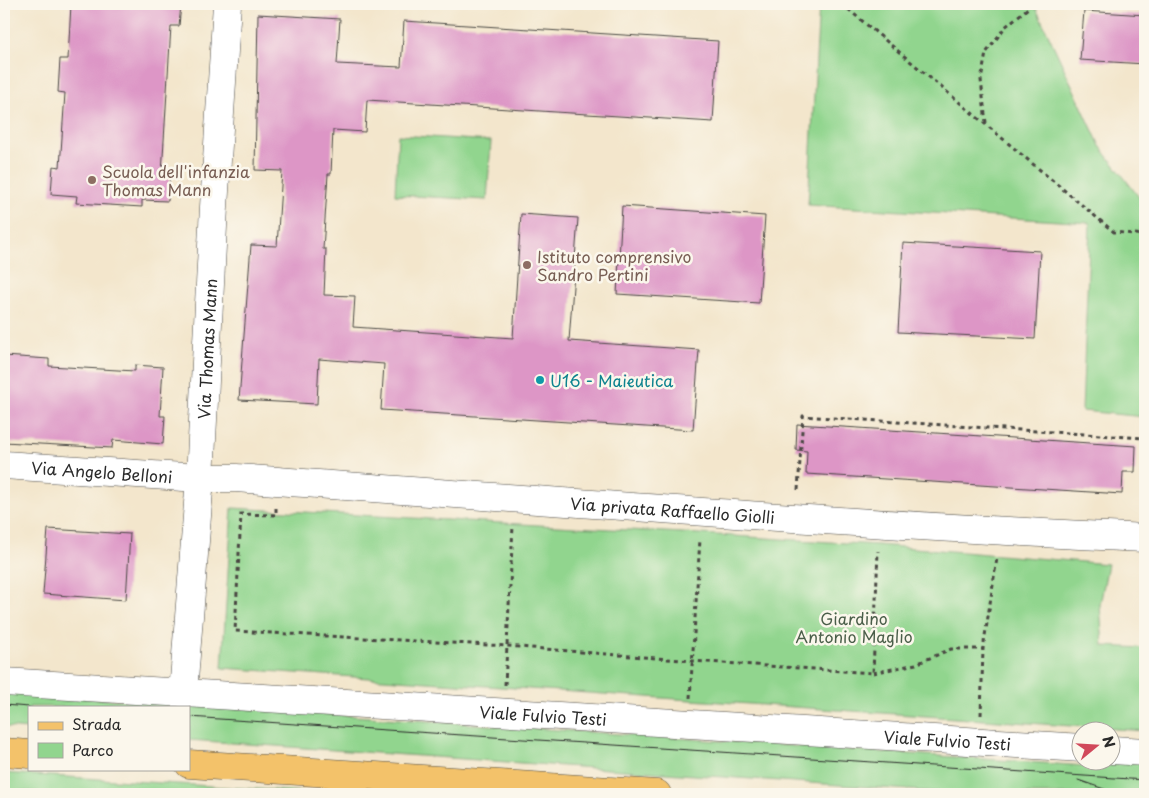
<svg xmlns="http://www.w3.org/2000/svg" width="1149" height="798" viewBox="0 0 1149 798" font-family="'Playpen Sans',sans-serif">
  <rect width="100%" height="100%" fill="#fbf7ec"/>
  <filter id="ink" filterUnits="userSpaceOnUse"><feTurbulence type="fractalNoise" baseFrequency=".02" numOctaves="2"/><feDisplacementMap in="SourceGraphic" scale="10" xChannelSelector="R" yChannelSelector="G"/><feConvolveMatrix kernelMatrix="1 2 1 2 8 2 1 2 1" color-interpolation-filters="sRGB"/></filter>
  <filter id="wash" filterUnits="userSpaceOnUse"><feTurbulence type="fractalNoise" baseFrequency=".0096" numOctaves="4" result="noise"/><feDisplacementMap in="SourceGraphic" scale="20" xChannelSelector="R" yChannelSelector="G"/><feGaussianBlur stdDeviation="1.12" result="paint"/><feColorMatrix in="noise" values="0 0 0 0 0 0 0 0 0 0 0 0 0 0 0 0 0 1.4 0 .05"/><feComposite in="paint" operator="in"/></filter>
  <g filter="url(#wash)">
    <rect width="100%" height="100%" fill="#f3e6cc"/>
    <!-- green -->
    <g fill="#91d58e" stroke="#5e805c">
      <path d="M 819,4 L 950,4 L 1036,8 L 1100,146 L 1145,205 L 1145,417 L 1082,411 L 1090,223 L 808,205 Z"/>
      <path d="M 398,135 L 491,141 L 487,200 L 395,195 Z"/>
      <path d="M 232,508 L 701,534 L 878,545 L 1108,564 L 1100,605 L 1103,646 L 1145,648 L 1145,731 L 222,668 Z"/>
      <path d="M 4,692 L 1086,766 L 1133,761 L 1145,762 L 1145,794 L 968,794 L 189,740 L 189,707 L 29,707 L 29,729 L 4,727 Z"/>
      <path d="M 4,773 L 337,794 L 64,794 L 4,790 Z"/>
    </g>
    <g id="blocks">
      <!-- building -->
      <g fill="#dd96c6">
        <path d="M 71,4 L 181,4 L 179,26 L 171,26 L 162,173 L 170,174 L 168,201 L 142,200 L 142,207 L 76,203 L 77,196 L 51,194 L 53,166 L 60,167 L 65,93 L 58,92 L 60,59 L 68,59 Z"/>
        <path d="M 1084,11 L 1145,15 L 1145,64 L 1080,60 Z"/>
        <path d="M 258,14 L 340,19 L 337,64 L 401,67 L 404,21 L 718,41 L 713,122 L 367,100 L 365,132 L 333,130 L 331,174 L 328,174 L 323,249 L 326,249 L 324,295 L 355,296 L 353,327 L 513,338 L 521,214 L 578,218 L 569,341 L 699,350 L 693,430 L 381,410 L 384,364 L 319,359 L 317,404 L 239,400 L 251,245 L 277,246 L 282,171 L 255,170 Z"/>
        <path d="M 622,206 L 765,216 L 759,303 L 617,294 Z"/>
        <path d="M 903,243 L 1040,251 L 1035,339 L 898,332 Z"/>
        <path d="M 4,356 L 49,359 L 49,366 L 135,371 L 135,365 L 163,367 L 160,416 L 165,416 L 163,444 L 113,440 L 112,448 L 4,442 Z"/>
        <path d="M 797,424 L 1136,446 L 1135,472 L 1123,472 L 1122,494 L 806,474 L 807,451 L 796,450 Z"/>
        <path d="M 48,529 L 130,534 L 126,600 L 43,594 Z"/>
      </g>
    </g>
  </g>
  <g filter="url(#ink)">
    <use href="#blocks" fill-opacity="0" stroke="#494743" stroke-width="1"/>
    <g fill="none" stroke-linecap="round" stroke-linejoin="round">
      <defs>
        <g id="street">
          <path id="s1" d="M 4,465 L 152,475 L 200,478 L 236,478 C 539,500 842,524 1145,538"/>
          <path id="s2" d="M 4,682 L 1082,748"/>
          <path id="s3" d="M 183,693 L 200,478 L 214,207 L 227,4"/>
          <path d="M 1112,750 L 1145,752"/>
        </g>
        <g id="primary">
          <path d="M 4,752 L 29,754"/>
          <path d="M 189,764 L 657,794"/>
        </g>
      </defs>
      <!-- street casing -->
      <use href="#street" stroke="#494743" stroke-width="29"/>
      <!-- primary casing -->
      <use href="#primary" stroke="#494743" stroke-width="29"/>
      <!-- path -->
      <g stroke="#494743" stroke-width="3" stroke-dasharray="4 4" stroke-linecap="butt">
        <path d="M 842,4 L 1114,232 L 1145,235"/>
        <path d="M 986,123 L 981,80 L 986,53 L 1005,27 L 1028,8 L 1029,4"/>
        <path d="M 798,490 L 803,416 L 1145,438"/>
        <path d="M 276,508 L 276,515 L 241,514 L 235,631 L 507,646 L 693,661 L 873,673 L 878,551"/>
        <path d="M 873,673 L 916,664 L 951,649 L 983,649"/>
        <path d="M 505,685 L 513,526"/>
        <path d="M 690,698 L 700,539"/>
        <path d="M 981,715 L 983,649 L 997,558"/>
      </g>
      <!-- street -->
      <use href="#street" stroke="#fff" stroke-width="28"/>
      <!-- primary -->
      <use href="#primary" stroke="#f3c26a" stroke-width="28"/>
      <!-- tram -->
      <g stroke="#2b2b2b" stroke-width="1">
        <path d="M 4,705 L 29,707"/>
        <path d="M 189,717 L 1145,780"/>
        <path d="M 1078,780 L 1107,790 L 1126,794"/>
      </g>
    </g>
  </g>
  <!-- markers -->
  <g fill="#8d6e63" stroke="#fbf7ec" stroke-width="2">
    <circle cx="92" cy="180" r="5"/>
    <circle cx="527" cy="265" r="5"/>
  </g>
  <circle fill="#0f9aa8" stroke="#fbf7ec" stroke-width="2" cx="540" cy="380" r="5"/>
  <g text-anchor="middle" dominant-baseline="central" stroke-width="5" stroke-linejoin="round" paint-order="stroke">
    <!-- education labels -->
    <g font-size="16" fill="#785e54" stroke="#fbf7ec" text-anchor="start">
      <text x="102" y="171">Scuola dell'infanzia<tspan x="102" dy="18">Thomas Mann</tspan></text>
      <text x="537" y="256">Istituto comprensivo<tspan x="537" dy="18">Sandro Pertini</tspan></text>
    </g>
    <!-- street labels -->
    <g font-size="16" fill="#2b2b2b" stroke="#fbf7ec">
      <text stroke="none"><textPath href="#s3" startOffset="345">Via Thomas Mann</textPath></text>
      <text stroke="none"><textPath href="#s1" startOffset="98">Via Angelo Belloni</textPath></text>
      <text stroke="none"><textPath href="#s1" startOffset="670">Via privata Raffaello Giolli</textPath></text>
      <text stroke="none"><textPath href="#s2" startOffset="540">Viale Fulvio Testi</textPath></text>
      <text stroke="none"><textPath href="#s2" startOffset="945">Viale Fulvio Testi</textPath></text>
    </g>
    <!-- culture labels -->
    <g font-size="16" fill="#0d838f" stroke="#fbf7ec" text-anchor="start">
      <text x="550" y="380">U16 - Maieutica</text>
    </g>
    <!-- park labels -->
    <g font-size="16" fill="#4a5e49" stroke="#fbf7ec">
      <text x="854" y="618">Giardino<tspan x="854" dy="18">Antonio Maglio</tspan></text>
    </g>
  </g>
  <!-- margin -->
  <rect width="1149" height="798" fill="none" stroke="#fbf7ec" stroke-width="20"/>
  <!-- legend -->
  <rect x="28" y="706" width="162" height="65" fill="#fbf7ec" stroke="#a8a59f"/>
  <rect x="38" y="722" width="25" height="8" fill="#f3c26a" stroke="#a8a59f"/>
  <text x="72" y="730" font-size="15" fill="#2b2b2b">Strada</text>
  <rect x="38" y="743" width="25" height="15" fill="#91d58e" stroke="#a8a59f"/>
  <text x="72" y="756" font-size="15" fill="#2b2b2b">Parco</text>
  <!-- north arrow -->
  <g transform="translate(1096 746) rotate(72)"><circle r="24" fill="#fbf7ec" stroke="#a8a59f"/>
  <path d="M0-4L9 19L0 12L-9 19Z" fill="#d1495b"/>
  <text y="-8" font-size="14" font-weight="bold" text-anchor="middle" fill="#2b2b2b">N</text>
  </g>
</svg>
